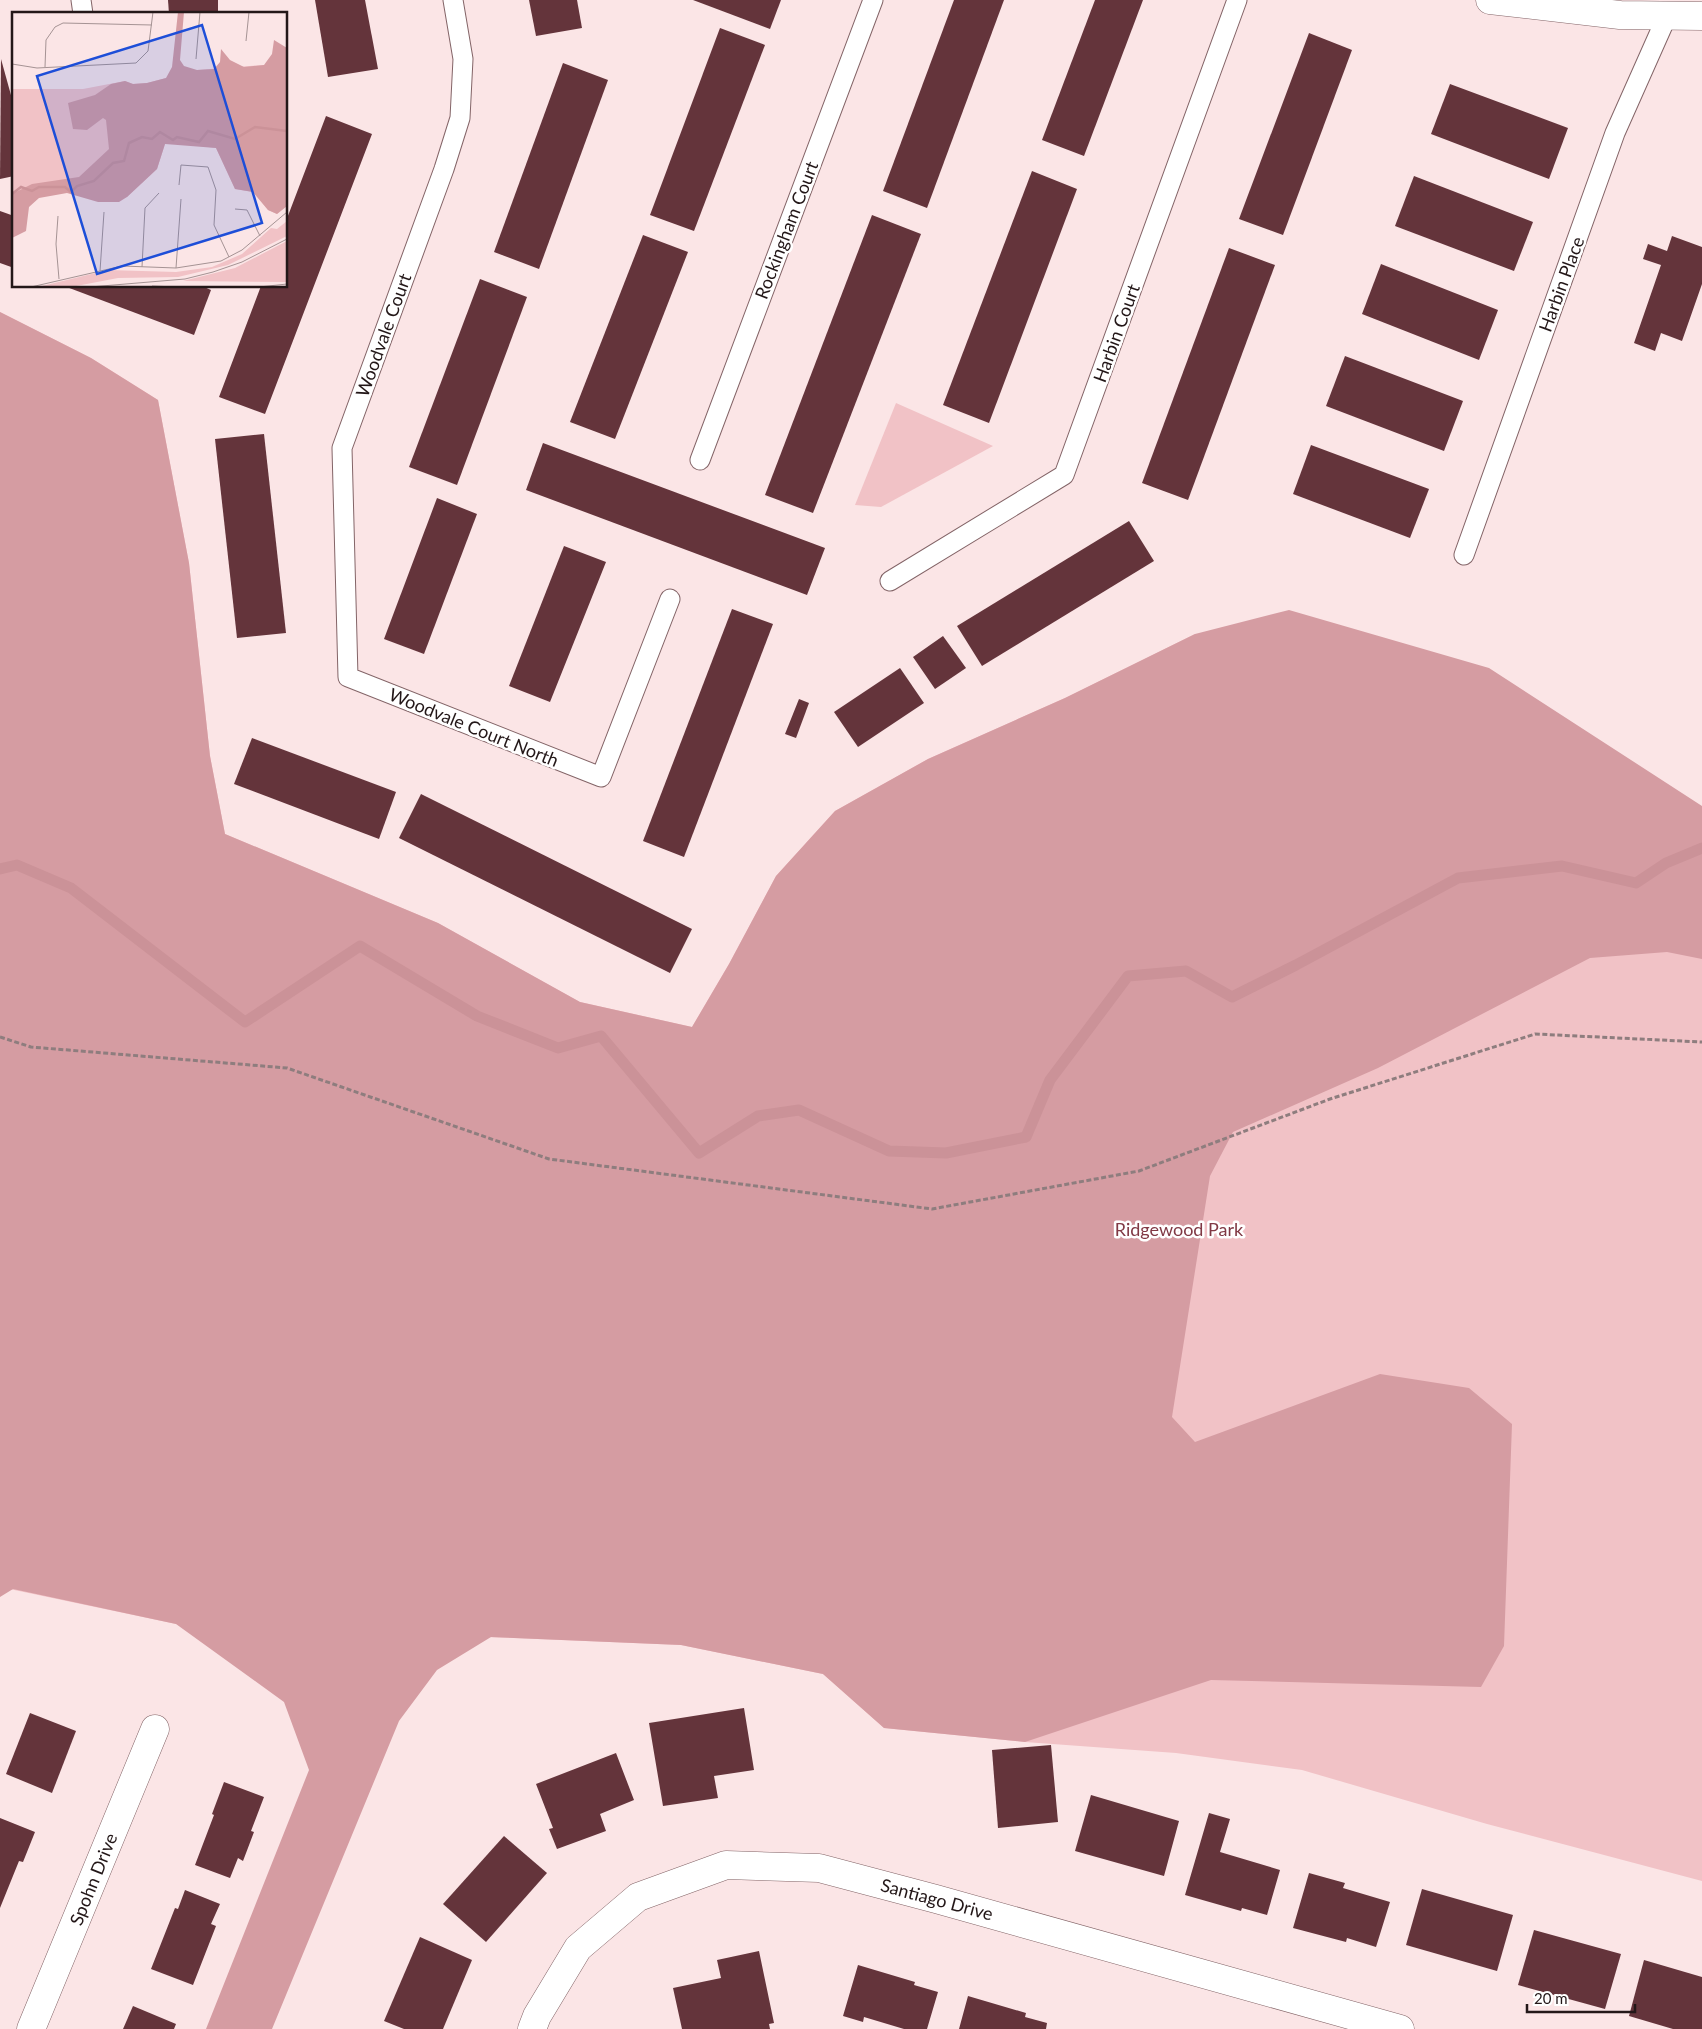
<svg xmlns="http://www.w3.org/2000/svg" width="1702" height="2029" viewBox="0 0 1702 2029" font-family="Lato,sans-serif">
  <rect width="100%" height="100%" fill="#fbe5e6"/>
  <!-- green -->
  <g fill="#f1c2c6">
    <path d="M 0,312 L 91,358 L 158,400 L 189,563 L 210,756 L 225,834 L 438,923 L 580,1002 L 692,1027 L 729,964 L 776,876 L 835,811 L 928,759 L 1065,698 L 1195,634 L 1306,659 L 1702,859 L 1702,1881 L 1487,1824 L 1302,1770 L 1176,1753 L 1025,1742 L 884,1728 L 823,1674 L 681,1645 L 176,1624 L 0,1587 Z"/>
    <path d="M 896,403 L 993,446 L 881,507 L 855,505 Z"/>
  </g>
  <!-- forest -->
  <path fill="#d59ca2" d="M 0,312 L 91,358 L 158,400 L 189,563 L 210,756 L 225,834 L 438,923 L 580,1002 L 692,1027 L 729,964 L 776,876 L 835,811 L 928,759 L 1065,698 L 1195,634 L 1289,610 L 1489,668 L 1702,806 L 1702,959 L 1667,952 L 1590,958 L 1378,1068 L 1233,1132 L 1210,1176 L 1172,1417 L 1195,1442 L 1380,1374 L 1469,1388 L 1512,1424 L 1504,1646 L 1481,1687 L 1211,1680 L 1025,1742 L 884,1728 L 823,1674 L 681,1645 L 491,1637 L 437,1670 L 399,1721 L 272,2029 L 206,2029 L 309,1770 L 284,1702 L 176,1624 L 13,1589 L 0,1597 Z"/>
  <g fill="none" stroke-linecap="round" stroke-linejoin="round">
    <!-- stream -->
    <path stroke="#cb9298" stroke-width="11" d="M 0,869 L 17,865 L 71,888 L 245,1022 L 360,946 L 477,1016 L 558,1048 L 601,1036 L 699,1153 L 758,1116 L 799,1110 L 889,1151 L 946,1153 L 1026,1137 L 1050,1080 L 1128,976 L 1186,971 L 1232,997 L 1296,965 L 1458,878 L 1562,866 L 1636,883 L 1666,863 L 1702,848"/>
  </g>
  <!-- building -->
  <g fill="#64343b">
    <path d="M 168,0 L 218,0 L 218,14 L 169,14 Z"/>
    <path d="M 315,0 L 365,0 L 378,69 L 328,77 Z"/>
    <path d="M 529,0 L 577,0 L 582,28 L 536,36 Z"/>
    <path d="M 693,0 L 781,0 L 770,29 Z"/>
    <path d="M 954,0 L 1004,0 L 927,208 L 883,191 Z"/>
    <path d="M 1095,0 L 1143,0 L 1084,156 L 1042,140 Z"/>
    <path d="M 720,28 L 765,45 L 694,231 L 650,215 Z"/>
    <path d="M 1309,33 L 1352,50 L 1283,235 L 1239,219 Z"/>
    <path d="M 1,59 L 14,106 L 14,176 L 0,179 Z"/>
    <path d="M 563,63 L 608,80 L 539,269 L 494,252 Z"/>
    <path d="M 1450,84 L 1568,128 L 1549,179 L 1431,134 Z"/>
    <path d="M 326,116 L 372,134 L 265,414 L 219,397 L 261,286 L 286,286 L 286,221 Z"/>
    <path d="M 1032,171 L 1077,189 L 989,423 L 943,405 Z"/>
    <path d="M 1414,176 L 1533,222 L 1514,271 L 1395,226 Z"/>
    <path d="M 0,211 L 14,216 L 14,268 L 0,263 Z"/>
    <path d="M 872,215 L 921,234 L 813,513 L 765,495 Z"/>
    <path d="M 643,235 L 688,252 L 615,439 L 570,422 Z"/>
    <path d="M 1672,236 L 1702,247 L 1702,284 L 1682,341 L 1661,333 L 1655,351 L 1634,343 L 1661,265 L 1643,259 L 1648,244 L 1667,251 Z"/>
    <path d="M 1229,248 L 1275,265 L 1188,500 L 1142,483 Z"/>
    <path d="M 1381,264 L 1498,310 L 1479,360 L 1362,314 Z"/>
    <path d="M 480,279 L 527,297 L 457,485 L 409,467 Z"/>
    <path d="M 64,286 L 202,286 L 211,290 L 194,335 Z"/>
    <path d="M 1345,356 L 1463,401 L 1444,451 L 1326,406 Z"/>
    <path d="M 264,434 L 286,633 L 237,638 L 215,439 Z"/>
    <path d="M 543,443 L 825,548 L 807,595 L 526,490 Z"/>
    <path d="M 1311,445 L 1429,489 L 1410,538 L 1293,494 Z"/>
    <path d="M 437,498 L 477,514 L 424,654 L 384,639 Z"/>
    <path d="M 1129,521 L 1154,561 L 982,666 L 957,626 Z"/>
    <path d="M 564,546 L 606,562 L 550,702 L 509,686 Z"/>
    <path d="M 732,609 L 773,624 L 684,857 L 643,841 Z"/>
    <path d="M 943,636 L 966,668 L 935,689 L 913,657 Z"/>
    <path d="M 900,668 L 924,703 L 858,747 L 834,712 Z"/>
    <path d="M 799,699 L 809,703 L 796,738 L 785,734 Z"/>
    <path d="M 252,738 L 396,792 L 379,839 L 234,784 Z"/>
    <path d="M 421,794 L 692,929 L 670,973 L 399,838 Z"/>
    <path d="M 744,1708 L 754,1770 L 714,1776 L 718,1798 L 663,1806 L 649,1723 Z"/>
    <path d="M 30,1713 L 76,1731 L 52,1793 L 6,1774 Z"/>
    <path d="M 1051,1745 L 1058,1822 L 998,1828 L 992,1750 Z"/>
    <path d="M 616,1753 L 634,1800 L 600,1814 L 606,1831 L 557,1849 L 549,1829 L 553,1828 L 536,1784 Z"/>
    <path d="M 224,1782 L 264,1797 L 251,1831 L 254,1832 L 243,1861 L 238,1858 L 230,1878 L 195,1865 L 214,1815 L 212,1814 Z"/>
    <path d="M 1091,1795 L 1179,1821 L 1164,1876 L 1075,1851 Z"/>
    <path d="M 1209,1813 L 1230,1819 L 1220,1852 L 1280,1870 L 1267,1915 L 1242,1908 L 1241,1911 L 1185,1895 Z"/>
    <path d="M 0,1818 L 35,1832 L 23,1862 L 19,1861 L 0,1908 Z"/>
    <path d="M 504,1836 L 547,1873 L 486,1942 L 443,1904 Z"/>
    <path d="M 1309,1873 L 1345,1883 L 1343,1888 L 1390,1902 L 1376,1947 L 1347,1938 L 1346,1942 L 1293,1928 Z"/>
    <path d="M 1422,1889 L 1513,1915 L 1497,1971 L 1406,1945 Z"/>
    <path d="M 185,1890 L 220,1904 L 211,1924 L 216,1926 L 193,1985 L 151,1969 L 175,1908 L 178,1909 Z"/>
    <path d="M 1534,1930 L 1621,1954 L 1605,2009 L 1518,1985 Z"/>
    <path d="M 420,1937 L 472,1960 L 443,2029 L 404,2029 L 384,2021 Z"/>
    <path d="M 759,1951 L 774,2023 L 769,2024 L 770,2029 L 682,2029 L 673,1988 L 721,1978 L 717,1960 Z"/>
    <path d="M 1644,1960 L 1702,1977 L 1702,2029 L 1673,2029 L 1629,2016 Z"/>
    <path d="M 858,1965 L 915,1982 L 914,1985 L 938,1992 L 927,2029 L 904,2029 L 864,2017 L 863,2022 L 843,2016 Z"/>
    <path d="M 968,1996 L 1026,2013 L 1025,2017 L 1047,2023 L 1046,2029 L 959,2029 Z"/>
    <path d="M 133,2006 L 176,2024 L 174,2029 L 123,2029 Z"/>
  </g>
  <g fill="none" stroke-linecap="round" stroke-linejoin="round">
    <defs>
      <g id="lane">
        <path d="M 81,0 L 83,14"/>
        <path d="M 453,0 L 463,59 L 460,118 L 444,169 L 342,448 L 348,677 L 601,777 L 670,599"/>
        <path d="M 700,460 L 873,0"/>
        <path d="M 1464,555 L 1615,133 L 1667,16"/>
        <path d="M 890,581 L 1064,475 L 1237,0"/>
      </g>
      <g id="street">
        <path d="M 1490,0 L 1620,15 L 1702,16"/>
        <path d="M 31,2029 L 155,1729"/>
        <path d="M 532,2029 L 537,2016 L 578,1948 L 638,1897 L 726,1865 L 819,1868 L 936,1899 L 1400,2029"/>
      </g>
    </defs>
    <!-- lane casing -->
    <use href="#lane" stroke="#836467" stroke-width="21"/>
    <!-- street casing -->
    <use href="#street" stroke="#836467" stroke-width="29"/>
    <!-- path -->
    <path stroke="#8e7d7e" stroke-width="3" stroke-dasharray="5 2.5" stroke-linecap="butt" d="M 0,1037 L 31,1047 L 287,1068 L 549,1159 L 932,1209 L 1139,1171 L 1330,1099 L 1535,1034 L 1702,1042"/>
    <!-- lane -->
    <use href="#lane" stroke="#fff" stroke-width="19"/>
    <!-- street -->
    <use href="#street" stroke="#fff" stroke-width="28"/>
  </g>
  <g text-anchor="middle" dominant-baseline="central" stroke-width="5" stroke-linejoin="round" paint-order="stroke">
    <!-- street labels -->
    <g font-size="18" fill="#231718" stroke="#fff">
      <text transform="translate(786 230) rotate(-69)">Rockingham Court</text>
      <text transform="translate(1561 284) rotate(-70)">Harbin Place</text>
      <text transform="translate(1116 333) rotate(-70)">Harbin Court</text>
      <text transform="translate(383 335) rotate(-70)">Woodvale Court</text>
      <text transform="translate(474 727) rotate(22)">Woodvale Court North</text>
      <text transform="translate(93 1879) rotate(-68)">Spohn Drive</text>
      <text transform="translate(937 1899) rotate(15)">Santiago Drive</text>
    </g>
    <!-- park labels -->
    <g font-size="18" fill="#813945" stroke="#fff">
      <text x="1179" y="1229">Ridgewood Park</text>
    </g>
  </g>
  <!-- overview -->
  <g transform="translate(12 12)">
    <rect width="275" height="275" fill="#fbe5e6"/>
    <path d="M 252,53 L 275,194 L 265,202 L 256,198 L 241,180 L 223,177 L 204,136 L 164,131 L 153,132 L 145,157 L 115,185 L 104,186 L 73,176 L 24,184 L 15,192 L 0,221 L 0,77 L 71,77 L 113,69 L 121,72 L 135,71 L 185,58 ZM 275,209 L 275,224 L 216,253 L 166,265 L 106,266 L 59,275 L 26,275 L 96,258 L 164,260 L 200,255 L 230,242 L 259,216 L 265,217 ZM 275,229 L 275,270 L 171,269 L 223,256 Z" fill="#f1c2c6"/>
    <path d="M 166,0 L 172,0 L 168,48 L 172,54 L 185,58 L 202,57 L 208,50 L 209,37 L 218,48 L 232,55 L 252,53 L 260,42 L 262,28 L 275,36 L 275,194 L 265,202 L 256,198 L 241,180 L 223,177 L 204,136 L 153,132 L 145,157 L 115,185 L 107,190 L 86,190 L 55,181 L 27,186 L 17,195 L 14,219 L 0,226 L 0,182 L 20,172 L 67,165 L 97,137 L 94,108 L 91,106 L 75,118 L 61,117 L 56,91 L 83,83 L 99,72 L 113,69 L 121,72 L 135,71 L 154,66 L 160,55 Z" fill="#d59ca2"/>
    <path fill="none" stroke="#cb9298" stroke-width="2.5" d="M 0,182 L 9,175 L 20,179 L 27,175 L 53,175 L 59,180 L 65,174 L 82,169 L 101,151 L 112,149 L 117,131 L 130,125 L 140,127 L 148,120 L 161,128 L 165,125 L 187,130 L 196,119 L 223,127 L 243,115 L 275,119"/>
    <path fill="none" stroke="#a59394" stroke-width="1" d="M 234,29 L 237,0M 184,47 L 188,0M 0,52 L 25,56 L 124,51 L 136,39 L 141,0M 33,55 L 34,28 L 43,15 L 51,11 L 140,13M 167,173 L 169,153 L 196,155 L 204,178 L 202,213 L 217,245M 223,197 L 235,198 L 248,224M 46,204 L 44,232 L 47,267M 130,255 L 133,196 L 147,181M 164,256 L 169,187M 88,259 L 92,200M 140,274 L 164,275M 19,275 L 110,254 L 164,256 L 209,249 L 230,238 L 275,200M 78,275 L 173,267 L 201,260 L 230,250 L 275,227M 247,275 L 275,272"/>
    <path fill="#1d4ed8" fill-opacity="0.15" stroke="#1d4ed8" stroke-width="2.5" d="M 190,13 L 250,211 L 85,262 L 25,64 Z"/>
    <rect width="275" height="275" fill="none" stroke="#231718" stroke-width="2.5"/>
  </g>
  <!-- scale -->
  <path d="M1527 2004v8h108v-8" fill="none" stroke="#231718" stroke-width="2.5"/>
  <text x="1534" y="2004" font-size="15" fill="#231718" stroke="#ffffff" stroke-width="4" paint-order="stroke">20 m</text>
</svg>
